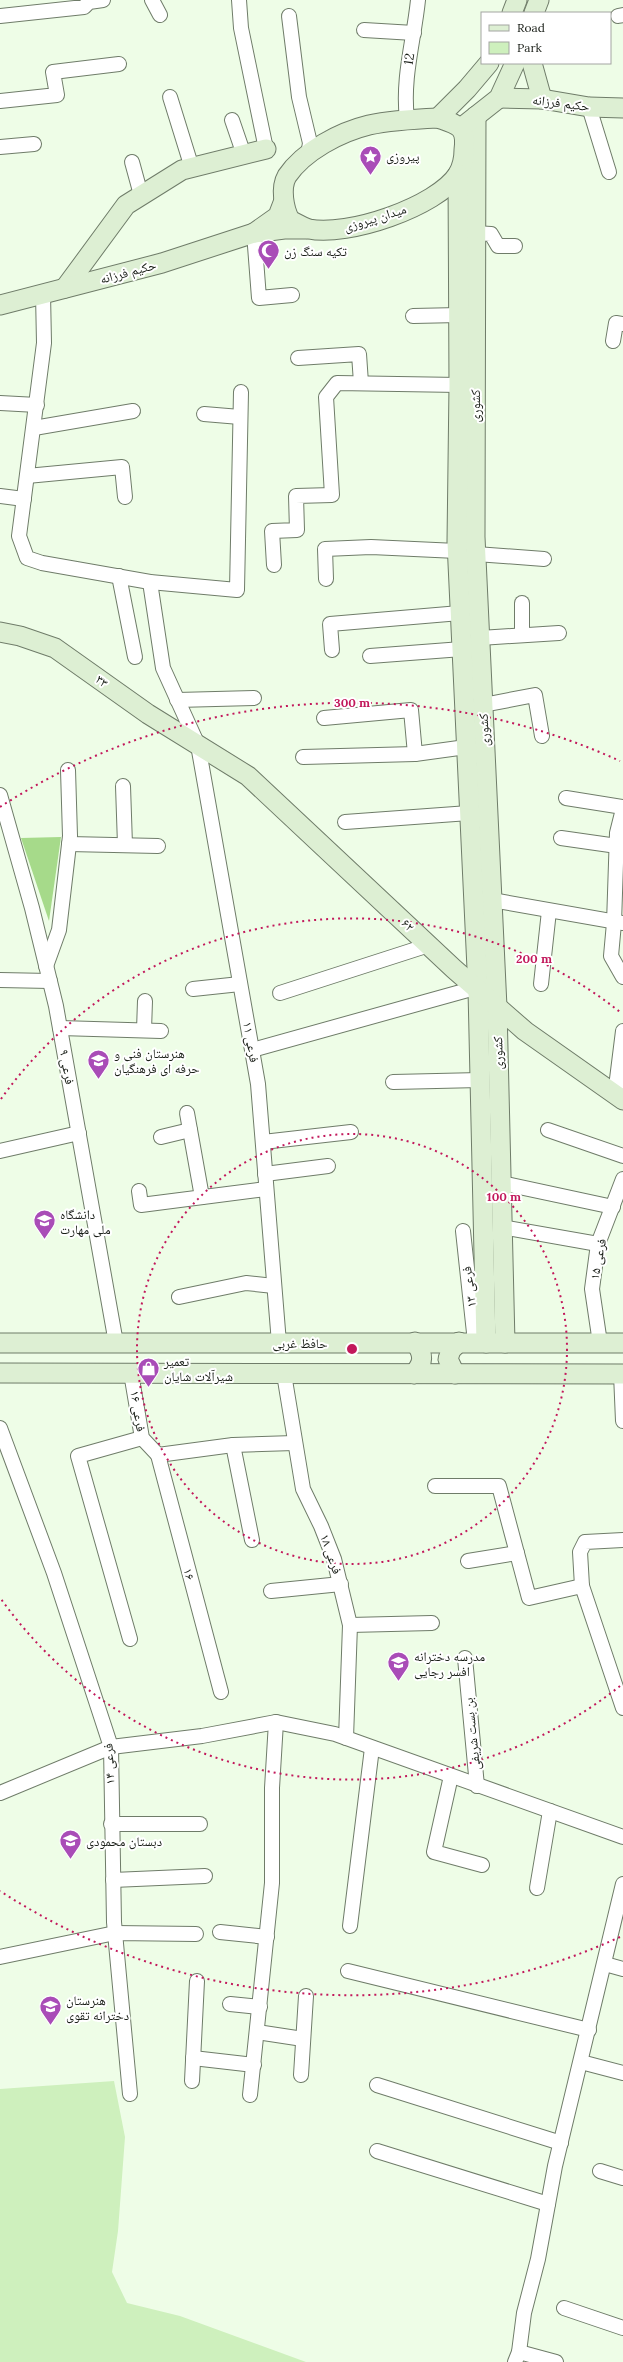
<svg xmlns="http://www.w3.org/2000/svg" width="623" height="2362" viewBox="0 0 623 2362" font-family="Lora,'Noto Naskh Arabic',serif">
  <rect width="100%" height="100%" fill="#eefde7"/>
  <!-- green -->
  <path fill="#cef0bd" d="M 114,2081 L 125,2137 L 118,2231 L 112,2272 L 127,2303 L 180,2316 L 306,2362 L 0,2362 L 0,2089 Z"/>
  <!-- forest -->
  <path fill="#a6da8a" d="M 61,837 L 49,921 L 21,838 Z"/>
  <g fill="none" stroke-linecap="round" stroke-linejoin="round">
    <defs>
      <g id="street">
        <path d="M 152,0 L 160,15"/>
        <path d="M 239,0 L 241,28 L 266,149"/>
        <path d="M 0,16 L 84,7 L 89,2 L 103,0"/>
        <path d="M 289,16 L 299,97 L 310,143 L 308,155"/>
        <path d="M 618,16 L 623,15"/>
        <path d="M 364,30 L 414,33"/>
        <path d="M 170,97 L 192,168"/>
        <path d="M 0,101 L 57,95 L 53,72 L 119,64"/>
        <path d="M 589,107 L 609,172"/>
        <path d="M 407,119 C 402,78 414,40 418,0"/>
        <path d="M 232,120 L 244,155"/>
        <path d="M 0,147 L 34,144"/>
        <path d="M 132,162 L 141,195"/>
        <path d="M 254,233 L 259,298 L 292,295"/>
        <path d="M 475,233 L 491,234 L 498,246 L 515,246"/>
        <path d="M 43,294 L 44,343 L 19,536 L 27,558 L 42,563 L 150,582 L 237,590 L 241,392"/>
        <path d="M 413,316 L 459,315"/>
        <path d="M 613,341 L 616,323 L 623,324"/>
        <path d="M 298,358 L 359,354 L 361,383"/>
        <path d="M 0,403 L 37,405"/>
        <path d="M 204,414 L 240,417"/>
        <path d="M 34,428 L 133,411"/>
        <path d="M 27,476 L 122,467 L 125,497"/>
        <path d="M 0,496 L 24,499"/>
        <path d="M 476,554 L 544,559"/>
        <path d="M 274,565 L 272,531 L 297,530 L 296,496 L 332,495 L 326,397 L 337,383 L 459,385"/>
        <path d="M 119,576 L 135,657"/>
        <path d="M 326,579 L 325,549 L 371,547 L 457,551"/>
        <path d="M 150,582 L 163,668 L 198,745 L 258,1084 L 279,1343"/>
        <path d="M 522,603 L 522,634"/>
        <path d="M 480,638 L 559,633"/>
        <path d="M 332,650 L 330,624 L 460,613"/>
        <path d="M 370,656 L 462,649"/>
        <path d="M 177,700 L 254,698"/>
        <path d="M 483,705 L 535,695 L 542,736"/>
        <path d="M 324,718 L 411,710 L 415,754"/>
        <path d="M 303,757 L 415,754 L 466,747"/>
        <path d="M 123,786 L 125,845"/>
        <path d="M 0,795 L 32,908 L 56,1006 L 116,1343"/>
        <path d="M 566,798 L 623,807"/>
        <path d="M 623,809 L 617,833 L 614,923 L 611,956 L 623,977"/>
        <path d="M 345,822 L 469,813"/>
        <path d="M 561,838 L 617,846"/>
        <path d="M 69,844 L 158,846"/>
        <path d="M 492,900 L 623,923"/>
        <path d="M 46,966 L 59,930 L 70,836 L 68,770"/>
        <path d="M 0,980 L 50,981"/>
        <path d="M 541,984 L 549,911"/>
        <path d="M 193,989 L 240,984"/>
        <path d="M 280,993 L 429,945"/>
        <path d="M 60,1028 L 161,1031"/>
        <path d="M 144,1030 L 145,1001"/>
        <path d="M 252,1050 L 475,988"/>
        <path d="M 393,1082 L 480,1080"/>
        <path d="M 615,1095 L 623,1031"/>
        <path d="M 187,1113 L 202,1197"/>
        <path d="M 548,1130 L 623,1156"/>
        <path d="M 161,1137 L 190,1130"/>
        <path d="M 263,1142 L 351,1132"/>
        <path d="M 0,1151 L 79,1133"/>
        <path d="M 265,1174 L 328,1166"/>
        <path d="M 501,1183 L 613,1207"/>
        <path d="M 139,1191 L 141,1205 L 266,1189"/>
        <path d="M 502,1227 L 598,1244"/>
        <path d="M 463,1231 L 475,1342"/>
        <path d="M 179,1297 L 246,1283 L 274,1286"/>
        <path d="M 600,1343 L 592,1289 L 598,1244 L 623,1179"/>
        <path d="M 131,1373 L 142,1438 L 158,1455 L 233,1445 L 294,1443"/>
        <path d="M 284,1374 L 303,1489 L 321,1526 L 334,1559 L 350,1625 L 346,1738"/>
        <path d="M 621,1374 L 623,1421"/>
        <path d="M 0,1428 L 54,1573 L 111,1747 L 114,1922 L 130,2094"/>
        <path d="M 233,1445 L 252,1540"/>
        <path d="M 158,1455 L 221,1692"/>
        <path d="M 435,1486 L 499,1486 L 529,1598 L 582,1586 L 623,1708"/>
        <path d="M 468,1561 L 517,1553"/>
        <path d="M 582,1586 L 580,1552 L 585,1542 L 623,1540"/>
        <path d="M 271,1591 L 341,1584"/>
        <path d="M 350,1625 L 432,1623"/>
        <path d="M 130,1639 L 78,1456 L 142,1438"/>
        <path d="M 465,1658 L 477,1786"/>
        <path d="M 451,1776 L 434,1852 L 482,1865"/>
        <path d="M 0,1793 L 111,1747 L 202,1736 L 276,1722 L 335,1734 L 623,1837"/>
        <path d="M 111,1824 L 200,1824"/>
        <path d="M 113,1880 L 205,1876"/>
        <path d="M 537,1888 L 550,1811"/>
        <path d="M 350,1926 L 372,1748"/>
        <path d="M 220,1932 L 267,1937"/>
        <path d="M 0,1957 L 115,1933 L 196,1934"/>
        <path d="M 605,1964 L 623,1969"/>
        <path d="M 348,1971 L 589,2030"/>
        <path d="M 230,2004 L 260,2007"/>
        <path d="M 257,2032 L 303,2039"/>
        <path d="M 193,2058 L 254,2065"/>
        <path d="M 581,2062 L 623,2073"/>
        <path d="M 301,2075 L 306,1996"/>
        <path d="M 192,2081 L 197,1981"/>
        <path d="M 377,2085 L 561,2143"/>
        <path d="M 250,2095 L 272,1883 L 272,1788 L 276,1722"/>
        <path d="M 377,2151 L 548,2204"/>
        <path d="M 600,2171 L 623,2178"/>
        <path d="M 564,2308 L 623,2328"/>
        <path d="M 519,2352 L 556,2362"/>
        <path d="M 515,2362 L 519,2352 L 524,2313 L 538,2259 L 555,2166 L 623,1884"/>
      </g>
      <g id="secondary">
        <path d="M 512,13 L 517,0"/>
        <path d="M 534,13 L 539,0"/>
        <path d="M 532,63 L 542,99"/>
        <path d="M 499,98 L 542,99 L 589,107 L 623,108"/>
        <path d="M 476,116 L 475,537 L 497,1007 L 505,1343"/>
        <path d="M 438,118 C 458,125 467,126 464,150 C 464,158 462,167 458,174 C 437,207 347,237 309,229 C 303,227 296,223 290,220 C 284,209 280,188 287,176 C 304,151 340,132 369,125 C 392,120 415,119 438,118 Z"/>
        <path d="M 438,118 L 467,89 L 489,63"/>
        <path d="M 466,124 L 499,98 L 515,63"/>
        <path d="M 458,174 L 459,385 L 457,542 L 478,990 L 486,1343"/>
        <path d="M 283,203 L 278,216 L 254,233 L 284,229 L 306,229"/>
        <path d="M 65,288 L 126,205 L 182,170 L 266,149"/>
        <path d="M 0,305 L 162,263 L 254,233"/>
        <path d="M 0,632 L 20,636 L 55,648 L 148,714 L 248,776 L 454,969 L 525,1031 L 623,1100"/>
        <path d="M 0,1343 L 623,1343"/>
        <path d="M 0,1373 L 623,1374"/>
        <path d="M 414,1374 C 424,1362 424,1355 415,1342"/>
        <path d="M 455,1374 L 448,1359 L 451,1350 L 459,1342"/>
      </g>
    </defs>
    <!-- street casing -->
    <use href="#street" stroke="#6f7c69" stroke-width="16"/>
    <!-- secondary casing -->
    <use href="#secondary" stroke="#6f7c69" stroke-width="21"/>
    <!-- street -->
    <use href="#street" stroke="#fff" stroke-width="14"/>
    <!-- secondary -->
    <use href="#secondary" stroke="#ddefd3" stroke-width="19"/>
  </g>
  <!-- distance rings -->
  <g fill="none" stroke="#c2185b" stroke-width="2" stroke-dasharray="2 4">
    <circle cx="352" cy="1349" r="215"/>
    <path d="M620 1686A431 431 0 0 1 1 1599M1 1099A431 431 0 0 1 620 1012"/>
    <path d="M620 1937A646 646 0 0 1 0 1891M0 807A646 646 0 0 1 620 761"/>
  </g>
  <!-- icons -->
  <defs>
    <symbol id="sight-pin" viewBox="-11 -11 22 30"><path d="M0 17L-7.5 6A9.5 9.5 0 1 1 7.5 6Z" fill="#a94cb7" stroke="#fff"/><path d="M0-6L1.8-2.2L6-1.7L2.9 1.2L3.7 5.4L0 3.3L-3.7 5.4L-2.9 1.2L-6-1.7L-1.8-2.2Z" fill="#fff"/></symbol>
    <symbol id="mosque-pin" viewBox="-11 -11 22 30"><path d="M0 17L-7.5 6A9.5 9.5 0 1 1 7.5 6Z" fill="#a94cb7" stroke="#fff"/><path d="M3.5-4.9A6 6 0 1 0 3.5 4.9A5 5 0 1 1 3.5-4.9Z" fill="#fff"/></symbol>
    <symbol id="school-pin" viewBox="-11 -11 22 30"><path d="M0 17L-7.5 6A9.5 9.5 0 1 1 7.5 6Z" fill="#a94cb7" stroke="#fff"/><path d="M0-5L7-2L0 1L-7-2ZM-4 1L0 2.5L4 1V4Q0 6-4 4Z" fill="#fff"/></symbol>
    <symbol id="university-pin" viewBox="-11 -11 22 30"><path d="M0 17L-7.5 6A9.5 9.5 0 1 1 7.5 6Z" fill="#a94cb7" stroke="#fff"/><path d="M0-5L7-2L0 1L-7-2ZM-4 1L0 2.5L4 1V4Q0 6-4 4Z" fill="#fff"/></symbol>
    <symbol id="shop-pin" viewBox="-11 -11 22 30"><path d="M0 17L-7.5 6A9.5 9.5 0 1 1 7.5 6Z" fill="#a94cb7" stroke="#fff"/><path d="M-5-2.5h2.3a2.7 3.5 0 0 1 5.4 0H5L5.5 6h-11ZM-1.5-2.5h3a1.5 2.3 0 0 0-3 0Z" fill="#fff"/></symbol>
  </defs>
  <g fill-rule="evenodd">
    <use href="#sight-pin" x="358" y="144" width="25" height="34"/>
    <use href="#mosque-pin" x="256" y="238" width="25" height="34"/>
    <use href="#school-pin" x="86" y="1048" width="25" height="34"/>
    <use href="#university-pin" x="32" y="1208" width="25" height="34"/>
    <use href="#shop-pin" x="136" y="1356" width="25" height="34"/>
    <use href="#school-pin" x="386" y="1650" width="25" height="34"/>
    <use href="#school-pin" x="58" y="1828" width="25" height="34"/>
    <use href="#school-pin" x="38" y="1994" width="25" height="34"/>
  </g>
  <g text-anchor="middle" dominant-baseline="central" stroke-width="4" stroke-linejoin="round" paint-order="stroke">
    <!-- street labels -->
    <g font-size="13" fill="#181d16" stroke="#fff">
      <text transform="translate(409 59) rotate(-81)">12</text>
      <text transform="translate(561 103) rotate(7)">حکیم فرزانه</text>
      <text transform="translate(375 218) rotate(-17)">میدان پیروزی</text>
      <text transform="translate(128 272) rotate(-15)">حکیم فرزانه</text>
      <text transform="translate(475 406) rotate(-90)">کشوری</text>
      <text transform="translate(102 681) rotate(36)">۳۳</text>
      <text transform="translate(484 730) rotate(-93)">کشوری</text>
      <text transform="translate(408 925) rotate(44)">۶۲</text>
      <text transform="translate(251 1042) rotate(80)">فرعی ۱۱</text>
      <text transform="translate(498 1053) rotate(-91)">کشوری</text>
      <text transform="translate(67 1067) rotate(80)">فرعی ۹</text>
      <text transform="translate(598 1259) rotate(-79)">فرعی ۱۵</text>
      <text transform="translate(469 1287) rotate(-97)">فرعی ۱۳</text>
      <text x="300" y="1343">حافظ غربی</text>
      <text transform="translate(138 1411) rotate(81)">فرعی ۱۶</text>
      <text transform="translate(331 1554) rotate(71)">فرعی ۱۸</text>
      <text transform="translate(189 1574) rotate(75)">۱۶</text>
      <text transform="translate(472 1734) rotate(-96)">بن بست شریفی</text>
      <text transform="translate(109 1764) rotate(-93)">فرعی ۱۴</text>
    </g>
    <!-- poi labels -->
    <g font-size="13" fill="#181d16" stroke="#fff" text-anchor="start">
      <text x="386" y="156">پیروزی</text>
      <text x="284" y="251">تکیه سنگ زن</text>
      <text x="114" y="1053">هنرستان فنی و<tspan x="114" dy="15">حرفه ای فرهنگیان</tspan></text>
      <text x="60" y="1214">دانشگاه<tspan x="60" dy="15">ملی مهارت</tspan></text>
      <text x="164" y="1361">تعمیر<tspan x="164" dy="15">شیرآلات شایان</tspan></text>
      <text x="414" y="1656">مدرسه دخترانه<tspan x="414" dy="15">افسر رجایی</tspan></text>
      <text x="86" y="1841">دبستان محمودی</text>
      <text x="66" y="2000">هنرستان<tspan x="66" dy="15">دخترانه تقوی</tspan></text>
    </g>
  </g>
  <circle cx="352" cy="1349" r="6" fill="#c2185b" stroke="#fff" stroke-width="2"/>
  <g font-size="12" text-anchor="middle" font-weight="bold" fill="#c2185b" stroke="#fff" stroke-width="4" stroke-linejoin="round" paint-order="stroke">
    <text x="352" y="707">300 m</text>
    <text x="534" y="963">200 m</text>
    <text x="504" y="1201">100 m</text>
  </g>
  <!-- legend -->
  <rect x="481" y="12" width="130" height="52" fill="#ffffff" stroke="#a3a5a2"/>
  <rect x="489" y="25" width="20" height="6" fill="#ddefd3" stroke="#a3a5a2"/>
  <text x="517" y="32" font-size="12" fill="#181d16">Road</text>
  <rect x="489" y="42" width="20" height="12" fill="#cef0bd" stroke="#a3a5a2"/>
  <text x="517" y="52" font-size="12" fill="#181d16">Park</text>
</svg>
